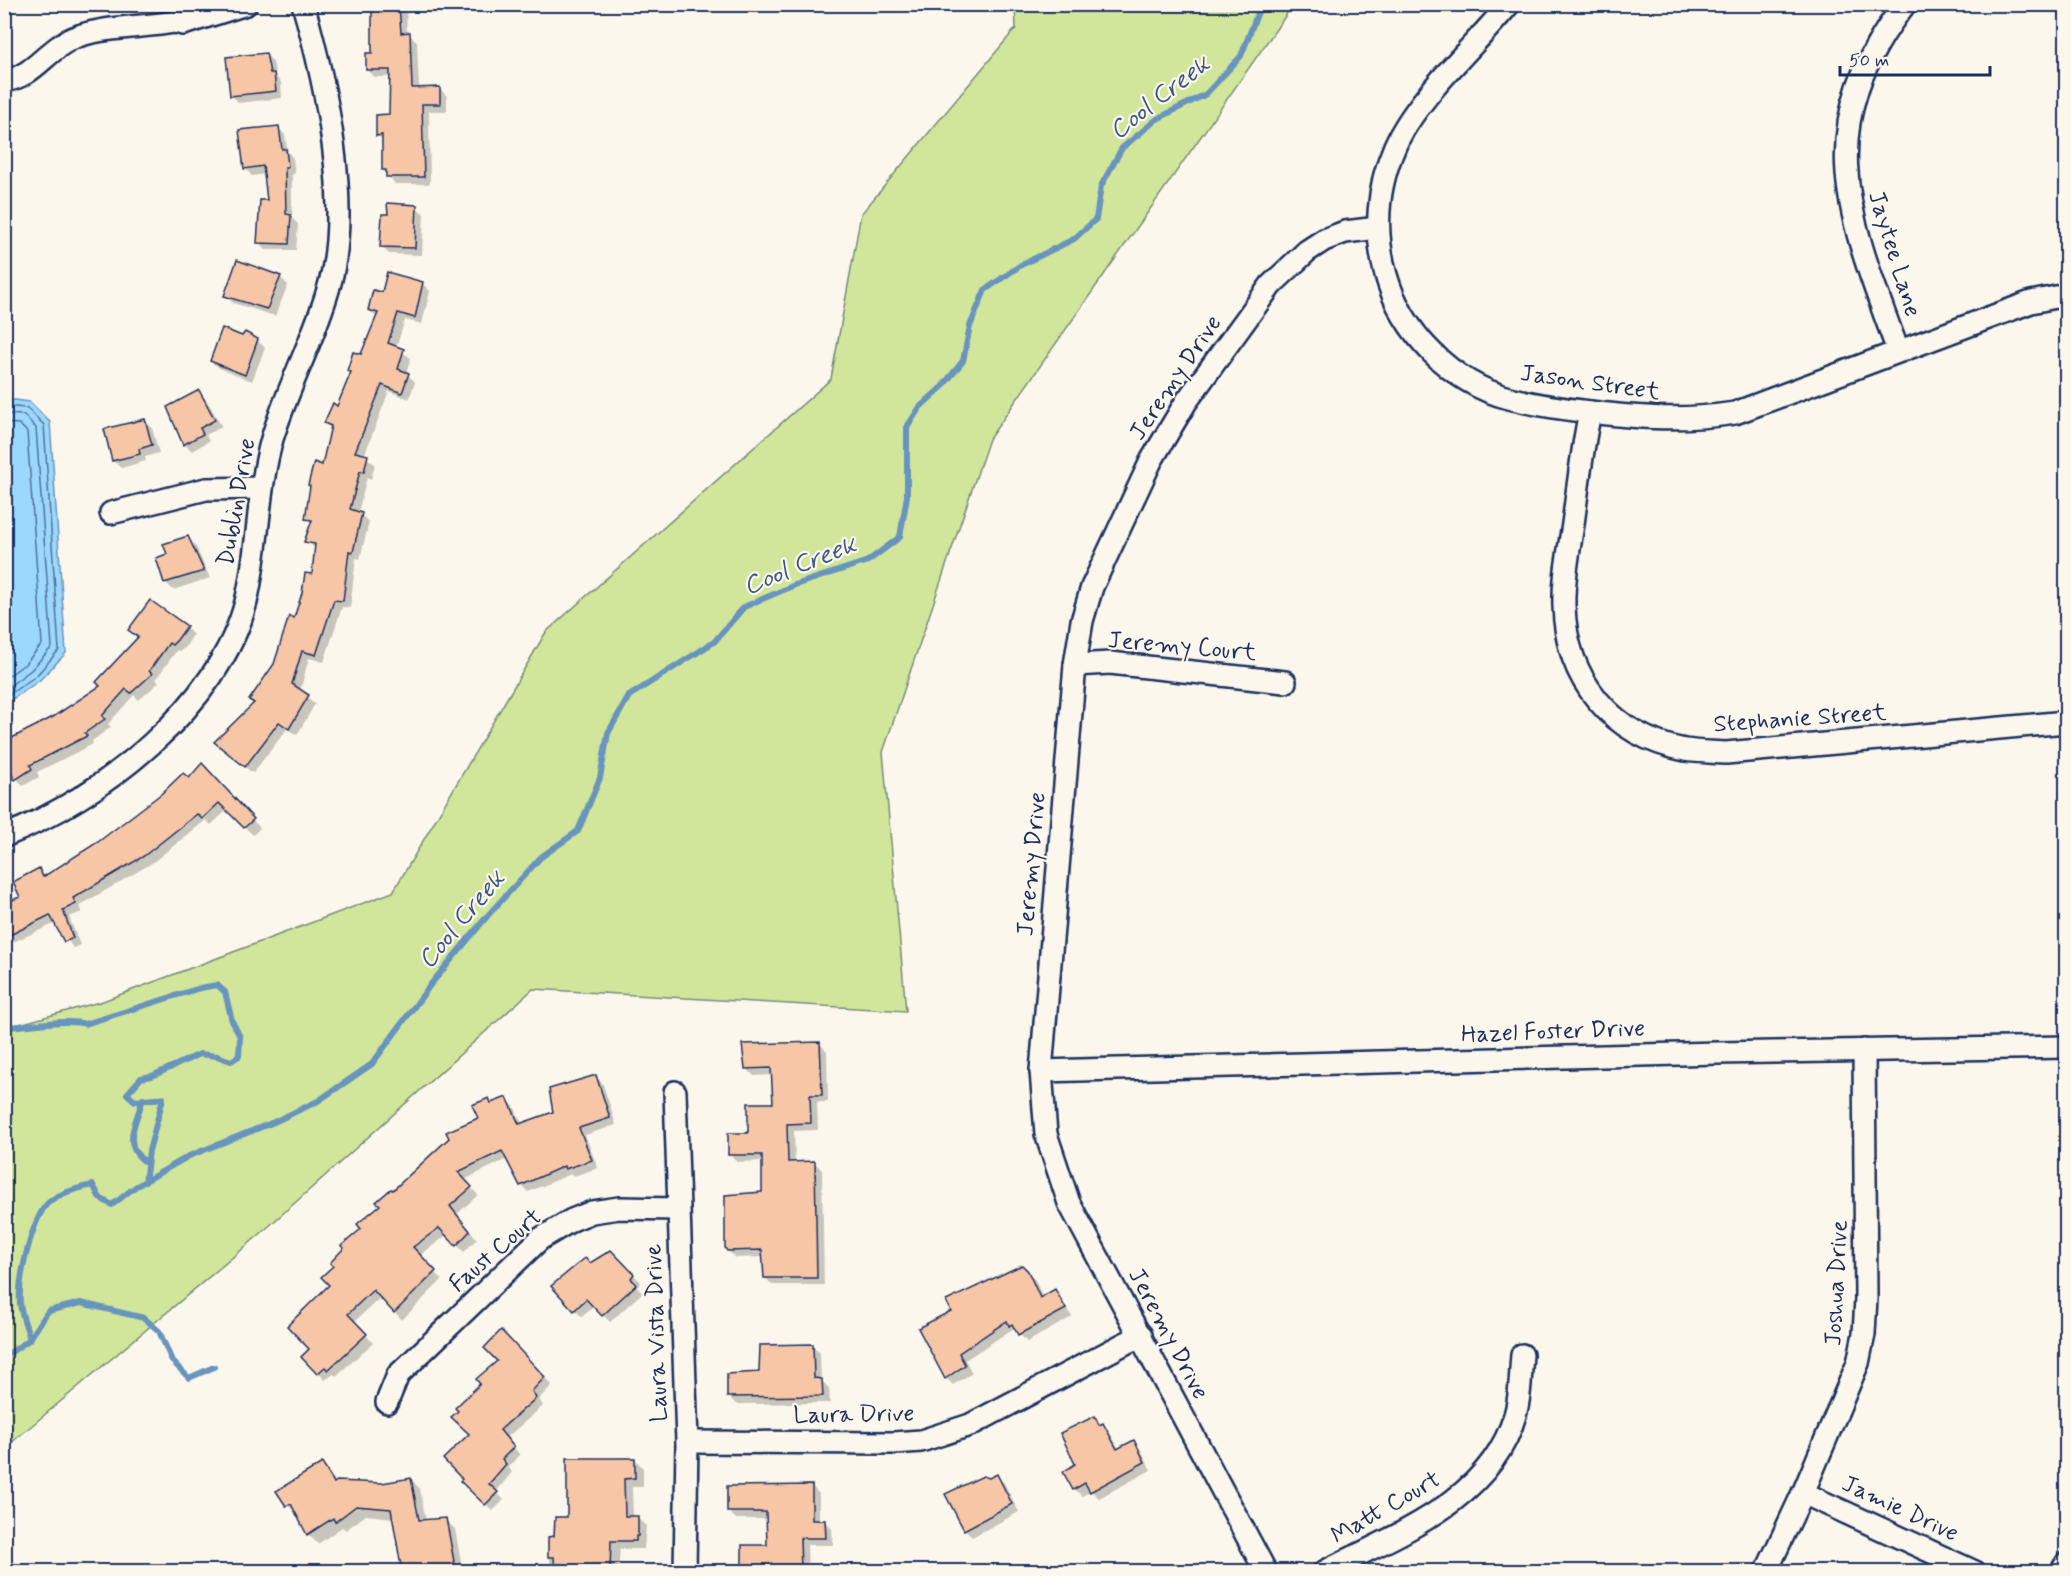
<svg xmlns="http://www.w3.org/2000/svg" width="2071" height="1576" viewBox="0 0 2071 1576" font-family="Mynerve,sans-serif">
  <rect width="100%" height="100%" fill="#fbf7ec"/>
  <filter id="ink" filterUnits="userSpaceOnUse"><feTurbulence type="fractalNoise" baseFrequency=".0167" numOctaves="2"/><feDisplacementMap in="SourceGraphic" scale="12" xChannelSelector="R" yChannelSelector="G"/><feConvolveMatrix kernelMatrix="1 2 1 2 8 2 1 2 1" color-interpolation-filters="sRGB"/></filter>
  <g filter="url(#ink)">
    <!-- green -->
    <path fill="#d1e69a" stroke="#768a7c" stroke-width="1.5" d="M 1015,5 L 1293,5 L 989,439 L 883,752 L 906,1011 L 533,989 L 258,1236 L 5,1448 L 5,1028 L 103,1001 L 393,892 L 546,632 L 831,379 L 861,214 L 1016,28 Z"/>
    <!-- water -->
    <path fill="#9cd7fc" stroke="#6894bd" stroke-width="1.5" d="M 15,400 L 30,402 L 50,422 L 66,653 L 40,680 L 5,704 L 4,401 Z"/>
    <!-- shadow -->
    <g fill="#0003">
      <path d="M 360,4 L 406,4 L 407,34 L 417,41 L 419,89 L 440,89 L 447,96 L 447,111 L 429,111 L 430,184 L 395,184 L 384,170 L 383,141 L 378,135 L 391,116 L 391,77 L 375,77 L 367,70 L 374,55 L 372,10 L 369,6 Z"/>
      <path d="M 955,4 L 980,4 L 968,7 Z"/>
      <path d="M 266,54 L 273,62 L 276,77 L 281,82 L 282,98 L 239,103 L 231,95 Z"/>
      <path d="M 278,127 L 285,135 L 288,152 L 293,158 L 295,174 L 292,174 L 292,218 L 298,224 L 296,250 L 266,250 L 258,242 L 269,202 L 266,174 L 252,176 L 245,168 Z"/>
      <path d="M 416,207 L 424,214 L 422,255 L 389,254 L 381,246 L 389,216 Z"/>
      <path d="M 280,277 L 288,285 L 275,316 L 233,303 L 225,295 Z"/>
      <path d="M 422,283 L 430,291 L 422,324 L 405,320 L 396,348 L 411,358 L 406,373 L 415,382 L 409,399 L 389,391 L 364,456 L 375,464 L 371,479 L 367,477 L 358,513 L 369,522 L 360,559 L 356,558 L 350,608 L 342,607 L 324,662 L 309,658 L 300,691 L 315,704 L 297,735 L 287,729 L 253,773 L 216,745 L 228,728 L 231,731 L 255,704 L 275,664 L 313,576 L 316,549 L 306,541 L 312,524 L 307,518 L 332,429 L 326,423 L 338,408 L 352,373 L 349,370 L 361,356 L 377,318 L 369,310 L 383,294 Z"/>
      <path d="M 243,338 L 257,340 L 265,348 L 252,381 L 219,368 L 212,360 Z"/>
      <path d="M 199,392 L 206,399 L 222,427 L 206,435 L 209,441 L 192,451 L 184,444 Z"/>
      <path d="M 145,420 L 152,428 L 159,453 L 145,457 L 146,461 L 121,468 L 113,461 L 105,430 Z"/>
      <path d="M 188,538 L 195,545 L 210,578 L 173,590 L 165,582 L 169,555 Z"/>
      <path d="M 186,627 L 193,635 L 185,648 L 180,651 L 177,650 L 156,679 L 159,682 L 139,700 L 134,695 L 108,724 L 111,727 L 92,741 L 93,744 L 37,772 L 39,777 L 23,786 L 14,775 L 4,779 L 4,744 L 53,719 L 102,686 L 139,639 L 130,630 Z"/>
      <path d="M 209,773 L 260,828 L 253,835 L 227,810 L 211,825 L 206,820 L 152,863 L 79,906 L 82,912 L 69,917 L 80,945 L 73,948 L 56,923 L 4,946 L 4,904 L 22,898 L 39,870 L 46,877 L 189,780 Z"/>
      <path d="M 820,1044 L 827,1051 L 828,1102 L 817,1102 L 818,1130 L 794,1131 L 795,1163 L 815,1163 L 822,1170 L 824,1285 L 773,1285 L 765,1278 L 764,1257 L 736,1258 L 728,1251 L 763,1193 L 764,1161 L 737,1162 L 730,1154 L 750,1135 L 774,1104 L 773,1075 L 754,1076 L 746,1068 Z"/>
      <path d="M 595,1076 L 603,1084 L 616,1125 L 585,1135 L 598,1168 L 574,1176 L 571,1174 L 528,1192 L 521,1185 L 507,1159 L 464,1180 L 478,1195 L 457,1214 L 477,1239 L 464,1252 L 447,1235 L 419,1256 L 442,1280 L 402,1320 L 381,1297 L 354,1322 L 373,1343 L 336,1376 L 334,1374 L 325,1380 L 303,1357 L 311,1349 L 331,1285 L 335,1266 L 393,1192 L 480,1119 L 489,1099 L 493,1104 L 506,1098 L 514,1106 L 522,1124 L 555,1113 Z"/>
      <path d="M 611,1252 L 641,1282 L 637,1287 L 642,1293 L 610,1322 L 594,1306 L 582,1317 L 575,1310 L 590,1265 Z"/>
      <path d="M 1022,1267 L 1035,1280 L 1043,1298 L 1055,1291 L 1072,1317 L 1027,1342 L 1014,1328 L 965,1360 L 972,1373 L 953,1385 L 946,1378 L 953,1311 Z"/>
      <path d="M 501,1333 L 552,1385 L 539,1399 L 543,1406 L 506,1438 L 520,1455 L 508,1467 L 512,1472 L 496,1492 L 504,1500 L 493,1511 L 462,1481 L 482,1384 L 500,1362 Z"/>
      <path d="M 813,1346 L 820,1353 L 821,1380 L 829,1388 L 830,1403 L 736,1404 L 729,1397 L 761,1373 Z"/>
      <path d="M 1095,1418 L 1110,1433 L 1119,1449 L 1134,1442 L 1141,1450 L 1151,1470 L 1099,1498 L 1091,1491 L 1082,1496 L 1074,1489 L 1077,1465 Z"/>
      <path d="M 635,1459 L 643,1468 L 643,1487 L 632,1487 L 633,1518 L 637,1518 L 646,1526 L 644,1549 L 620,1549 L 618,1572 L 550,1572 L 550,1538 L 556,1538 L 569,1519 Z"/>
      <path d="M 322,1465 L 337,1483 L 382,1484 L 411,1479 L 420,1489 L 426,1521 L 445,1520 L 455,1529 L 463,1572 L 404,1572 L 394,1518 L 366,1515 L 346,1530 L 342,1527 L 318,1544 L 308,1534 L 298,1514 L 287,1505 Z"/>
      <path d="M 996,1476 L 1004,1483 L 1019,1512 L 972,1537 L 965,1529 L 989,1480 Z"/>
      <path d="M 812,1486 L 819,1494 L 819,1521 L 825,1521 L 832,1529 L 833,1545 L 807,1545 L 808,1572 L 744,1572 L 769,1546 L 767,1519 L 736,1519 L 729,1512 Z"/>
    </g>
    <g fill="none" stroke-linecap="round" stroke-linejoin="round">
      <!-- shore -->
      <g stroke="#4f729d" stroke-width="1.5">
        <path d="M 4,406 L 27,408 L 44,425 L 59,650 L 36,676 L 4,698"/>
        <path d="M 4,414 L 24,415 L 36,428 L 52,647 L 31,670 L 4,690"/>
        <path d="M 4,423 L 19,424 L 27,432 L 42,644 L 25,664 L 4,679"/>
      </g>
      <!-- stream -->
      <g stroke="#6894bd" stroke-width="6">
        <path d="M 4,1027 C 27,1027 67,1018 85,1024 L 200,988 L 217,985 L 225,992 L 232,1021 L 240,1037 L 239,1056 L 231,1061 L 217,1056 L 200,1054 L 152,1076 L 141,1078 L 127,1094 L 135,1101 L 163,1098 L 149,1151 L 145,1182"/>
        <path d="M 143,1099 C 136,1123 120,1146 147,1163"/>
        <path d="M 30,1339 C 27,1328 21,1315 20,1303 C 18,1280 32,1216 50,1201 C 62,1192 78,1188 93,1185 L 100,1198 L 112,1205 L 135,1187 L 189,1156 L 274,1122 L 318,1101 L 372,1064 L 431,984 L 489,914 L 541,857 L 578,831 L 600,778 L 608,733 L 629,696 L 714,642 L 744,607 L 795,585 L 868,561 L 900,537 L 907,496 L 907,427 L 920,407 L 942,387 L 963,361 L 970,326 L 985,290 L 1021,265 L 1074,239 L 1096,219 L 1101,186 L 1122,148 L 1157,119 L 1206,94 L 1241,56 L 1261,4"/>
        <path d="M 4,1357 L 30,1339 L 48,1311 L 81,1303 L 144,1318 L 159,1331 L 172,1361 L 189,1378 L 214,1367"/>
      </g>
    </g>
    <!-- building -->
    <g fill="#f7c6a7" stroke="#1b2f5e" stroke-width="1.5">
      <path d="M 372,4 L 399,4 L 401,33 L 410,32 L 412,88 L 440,87 L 440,104 L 422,104 L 424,177 L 386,177 L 386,170 L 382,170 L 382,135 L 376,136 L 376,115 L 389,114 L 390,70 L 366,70 L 366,53 L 372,53 Z"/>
      <path d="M 266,53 L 270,73 L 274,73 L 276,91 L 230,96 L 226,57 Z"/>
      <path d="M 279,126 L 282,149 L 286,149 L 288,167 L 285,167 L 286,214 L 291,215 L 289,244 L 257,243 L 260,200 L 267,200 L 263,166 L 244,169 L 239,130 Z"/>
      <path d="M 387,203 L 417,205 L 415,248 L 380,247 L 382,214 L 388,214 Z"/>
      <path d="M 237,260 L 281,276 L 267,309 L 224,296 Z"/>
      <path d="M 387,272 L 423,282 L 415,318 L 398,313 L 388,343 L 404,349 L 398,369 L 409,373 L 402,393 L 382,385 L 355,452 L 368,455 L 364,472 L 360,471 L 350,509 L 362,513 L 353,552 L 349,551 L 343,601 L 334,600 L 316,655 L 302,651 L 292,684 L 309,695 L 289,729 L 279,722 L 245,767 L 214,742 L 254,703 L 249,700 L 274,664 L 289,616 L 294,618 L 302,593 L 305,573 L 312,574 L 315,544 L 304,542 L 312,520 L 305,519 L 310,486 L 308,485 L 314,462 L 322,465 L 331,426 L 324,423 L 333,403 L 337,406 L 351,372 L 347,371 L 353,352 L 361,354 L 378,313 L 368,310 L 373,290 L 382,292 Z"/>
      <path d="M 222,328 L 242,336 L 245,332 L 258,339 L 245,375 L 210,361 Z"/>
      <path d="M 199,390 L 215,420 L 200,428 L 203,434 L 183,445 L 167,407 Z"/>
      <path d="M 145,419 L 152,445 L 139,449 L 140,454 L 112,461 L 104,429 Z"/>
      <path d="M 188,536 L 204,571 L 164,583 L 156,558 L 167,554 L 163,544 Z"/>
      <path d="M 150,600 L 187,626 L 177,640 L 172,645 L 169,643 L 149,671 L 152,674 L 131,693 L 126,689 L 102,716 L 105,719 L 85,733 L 87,736 L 30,765 L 32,769 L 15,780 L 4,760 L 4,742 L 53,717 L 100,686 L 96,682 L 138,637 L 128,630 Z"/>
      <path d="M 202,763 L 254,819 L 244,828 L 219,803 L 202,819 L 197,814 L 144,856 L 73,898 L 76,904 L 63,910 L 73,938 L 64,942 L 50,915 L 4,938 L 4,903 L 20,897 L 13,882 L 39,868 L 43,877 L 98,842 L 161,794 L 183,773 L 189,778 Z"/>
      <path d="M 820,1042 L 822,1095 L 810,1095 L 811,1123 L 787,1124 L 788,1162 L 815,1161 L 817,1278 L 764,1278 L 762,1250 L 727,1251 L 725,1248 L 725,1195 L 762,1192 L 762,1155 L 728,1155 L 728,1133 L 748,1133 L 748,1103 L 773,1103 L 771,1068 L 745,1069 L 742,1044 Z"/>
      <path d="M 596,1075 L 610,1118 L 579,1128 L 592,1160 L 565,1169 L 564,1166 L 520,1186 L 502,1151 L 458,1172 L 472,1187 L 450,1206 L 470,1231 L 456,1246 L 439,1228 L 413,1247 L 436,1271 L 394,1313 L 373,1290 L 348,1314 L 367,1334 L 328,1370 L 325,1367 L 317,1374 L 301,1357 L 309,1349 L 287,1326 L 329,1285 L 321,1277 L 333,1266 L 330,1263 L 344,1248 L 341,1246 L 361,1229 L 357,1224 L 380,1205 L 376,1202 L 391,1189 L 393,1190 L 449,1138 L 446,1132 L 478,1118 L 472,1105 L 489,1098 L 491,1103 L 507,1097 L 519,1124 L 553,1112 L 549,1089 Z"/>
      <path d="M 611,1250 L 634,1274 L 631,1278 L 636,1285 L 602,1316 L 586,1299 L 574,1311 L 551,1286 L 585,1258 L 590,1263 Z"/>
      <path d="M 1022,1265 L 1028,1271 L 1040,1298 L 1055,1289 L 1066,1309 L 1018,1335 L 1012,1324 L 1009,1326 L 1007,1321 L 959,1353 L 965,1365 L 945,1379 L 918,1328 L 951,1311 L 946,1301 Z"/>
      <path d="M 501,1330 L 545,1377 L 532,1391 L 536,1398 L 500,1430 L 514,1447 L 502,1459 L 506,1464 L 489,1484 L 498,1492 L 485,1505 L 460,1481 L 462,1479 L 443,1459 L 469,1434 L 451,1417 L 458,1411 L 455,1408 L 480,1384 L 476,1379 L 497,1361 L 484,1348 Z"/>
      <path d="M 813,1344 L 814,1378 L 822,1379 L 823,1396 L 727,1397 L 727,1374 L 759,1372 L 760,1345 Z"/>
      <path d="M 1095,1416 L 1099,1425 L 1103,1423 L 1117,1449 L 1134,1440 L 1145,1462 L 1090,1492 L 1085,1483 L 1073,1490 L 1063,1472 L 1075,1464 L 1060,1433 Z"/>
      <path d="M 567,1458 L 635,1458 L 635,1478 L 624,1479 L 625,1516 L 638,1516 L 638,1536 L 636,1536 L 636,1541 L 611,1541 L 610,1571 L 555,1571 L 554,1557 L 548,1557 L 548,1537 L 554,1536 L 555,1517 L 567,1517 Z"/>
      <path d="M 322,1463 L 334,1483 L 337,1481 L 382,1483 L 411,1478 L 419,1520 L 446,1518 L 456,1572 L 402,1572 L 391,1509 L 356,1506 L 335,1522 L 333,1518 L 307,1535 L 291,1504 L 286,1506 L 276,1491 Z"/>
      <path d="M 997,1474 L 1012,1504 L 964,1530 L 945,1494 L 983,1476 L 989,1478 Z"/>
      <path d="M 812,1485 L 812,1520 L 825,1520 L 826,1538 L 800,1538 L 801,1572 L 742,1572 L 742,1545 L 767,1545 L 766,1512 L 727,1512 L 727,1486 Z"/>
    </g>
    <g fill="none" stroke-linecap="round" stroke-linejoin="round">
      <defs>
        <g id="minor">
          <path d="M 1509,4 C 1475,46 1416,98 1395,146 C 1377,187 1374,232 1386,275 C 1402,332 1451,383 1509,398 C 1536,405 1563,409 1590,412 C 1641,418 1683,421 1735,413 L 2031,302 L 2066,295"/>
          <path d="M 4,81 C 32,77 44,54 67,41 C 94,26 143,28 174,22 L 183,24 L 246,4"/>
          <path d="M 1898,351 C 1850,219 1808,129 1905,4"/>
          <path d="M 1590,412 C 1582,449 1578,487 1573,524 C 1569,551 1563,579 1564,606 C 1566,680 1612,736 1685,750 C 1698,752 1712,752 1726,753 L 2066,722"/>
          <path d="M 111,513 L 206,489 L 262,488"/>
          <path d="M 1075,665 L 1110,663 L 1285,682"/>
          <path d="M 4,836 C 101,799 220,705 246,602 C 259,549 257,492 272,439 C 287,389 313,341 328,290 C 353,210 326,84 303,4"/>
          <path d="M 1041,1071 L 1718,1053 L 2066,1047"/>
          <path d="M 675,1092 L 687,1442 L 685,1572"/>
          <path d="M 387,1402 L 398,1375 L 540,1239 L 572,1220 L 592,1212 L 619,1208 L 677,1209"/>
          <path d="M 687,1442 L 894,1443 L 921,1441 L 970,1425 L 1141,1335"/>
          <path d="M 1803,1493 L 1975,1572"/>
          <path d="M 1266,1572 L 1069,1203 L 1046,1134 L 1041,1071 L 1075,665 L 1082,621 L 1092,587 L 1151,461 L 1186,402 L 1271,285 L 1307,251 L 1324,240 L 1345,232 L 1378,228"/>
          <path d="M 1324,1572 C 1395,1535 1491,1501 1515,1415 C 1521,1396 1520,1375 1522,1355"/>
          <path d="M 1766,1572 L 1803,1493 L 1858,1363 L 1864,1334 L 1866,1298 L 1864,1050"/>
          <path d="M 2061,1572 L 2066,1564"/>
        </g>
      </defs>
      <!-- minor casing -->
      <use href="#minor" stroke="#1b2f5e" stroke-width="26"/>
      <!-- minor -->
      <use href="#minor" stroke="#fbf7ec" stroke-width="21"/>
    </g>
  </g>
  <g text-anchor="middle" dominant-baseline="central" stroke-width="4.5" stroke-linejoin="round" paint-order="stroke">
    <!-- street labels -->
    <g font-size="24" fill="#1b2f5e" stroke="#fbf7ec">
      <text transform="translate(1894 254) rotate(73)">Jaytee Lane</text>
      <text transform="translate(1176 378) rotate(-56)">Jeremy Drive</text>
      <text transform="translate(1590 383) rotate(8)">Jason Street</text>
      <text transform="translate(237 502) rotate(-80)">Dublin Drive</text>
      <text transform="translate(1182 647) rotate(5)">Jeremy Court</text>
      <text transform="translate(1800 719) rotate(-4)">Stephanie Street</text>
      <text transform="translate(1032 864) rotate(-85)">Jeremy Drive</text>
      <text transform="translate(1553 1032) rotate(-2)">Hazel Foster Drive</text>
      <text transform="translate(496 1251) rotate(-41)">Faust Court</text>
      <text transform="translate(1837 1283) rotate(-87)">Joshua Drive</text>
      <text transform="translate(657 1333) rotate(-92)">Laura Vista Drive</text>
      <text transform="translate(1168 1334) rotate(62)">Jeremy Drive</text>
      <text transform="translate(854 1415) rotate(-1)">Laura Drive</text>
      <text transform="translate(1386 1508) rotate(-30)">Matt Court</text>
      <text transform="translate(1900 1509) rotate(25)">Jamie Drive</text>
    </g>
    <!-- water labels -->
    <g font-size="26" font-style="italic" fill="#3b5986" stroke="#fbf7ec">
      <text transform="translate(1160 98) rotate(-38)">Cool Creek</text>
      <text transform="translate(800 566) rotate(-22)">Cool Creek</text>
      <text transform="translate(462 920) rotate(-50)">Cool Creek</text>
    </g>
  </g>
  <!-- margin -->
  <rect width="2071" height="1576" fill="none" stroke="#fbf7ec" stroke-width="24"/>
  <rect x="12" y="12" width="2047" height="1552" fill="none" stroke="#1b2f5e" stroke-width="2" filter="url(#ink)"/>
  <!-- scale -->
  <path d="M1840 66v9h150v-9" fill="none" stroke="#1b2f5e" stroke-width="3"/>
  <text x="1849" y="66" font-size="18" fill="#1b2f5e" stroke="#fbf7ec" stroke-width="4.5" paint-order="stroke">50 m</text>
</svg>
